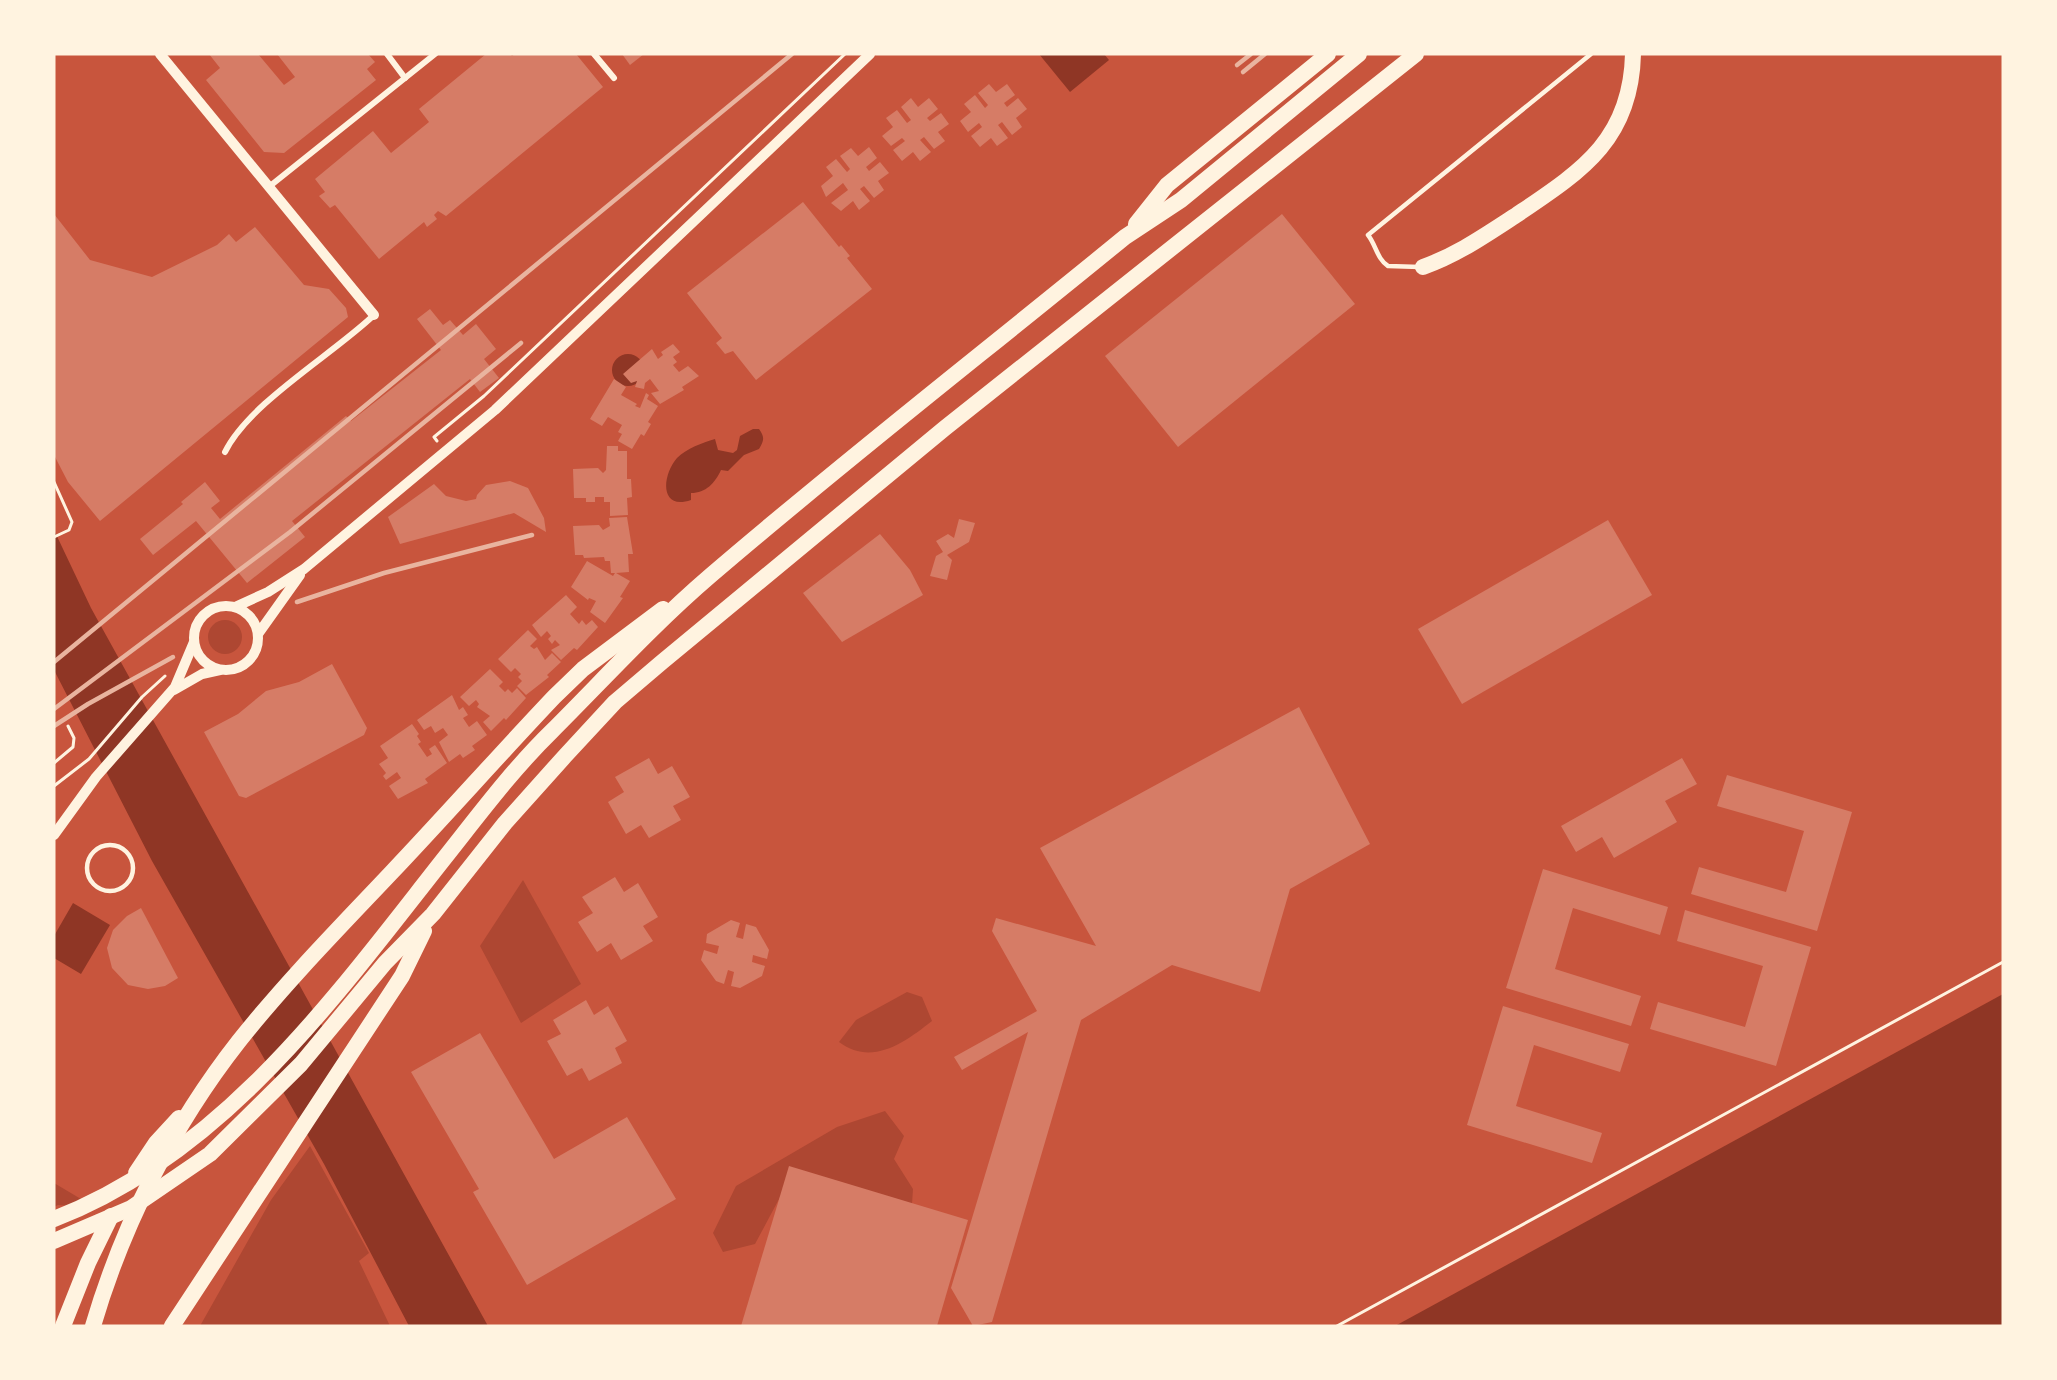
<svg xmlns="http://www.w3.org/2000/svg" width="2057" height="1380" viewBox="0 0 2057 1380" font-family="'PT Sans Narrow',sans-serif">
  <rect width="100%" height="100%" fill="#c8553d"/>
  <!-- green -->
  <g fill="#ae4732">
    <circle cx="225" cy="637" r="17"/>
    <path d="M 523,880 L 581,984 L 521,1023 L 480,946 Z"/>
    <path d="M 907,992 L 922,997 L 932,1021 C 905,1042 872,1067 839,1042 L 856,1020 Z"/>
    <path d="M 885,1111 L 904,1136 L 894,1159 L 913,1189 L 912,1204 L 795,1169 L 755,1244 L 723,1252 L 713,1233 L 736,1186 L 837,1127 Z"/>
    <path d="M 310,1146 L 369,1253 L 359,1261 L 390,1326 L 200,1326 L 271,1200 Z"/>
    <path d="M 54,1183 L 81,1199 L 73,1206 L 58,1205 L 54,1207 Z"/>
  </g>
  <!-- water -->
  <g fill="#8f3625">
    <path d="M 1039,54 L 1104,54 L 1109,60 L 1070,92 Z"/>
    <circle cx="628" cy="370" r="16"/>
    <path d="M 753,429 L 759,429 C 765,437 764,441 759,449 L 744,455 L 728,471 L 721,470 C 715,483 706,493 691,493 L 691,500 C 659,511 662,475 677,458 C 687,448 702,443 715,439 L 718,450 L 733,453 L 737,450 L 740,436 Z"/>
    <path d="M 54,530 L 91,608 L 488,1326 L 409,1326 L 324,1164 L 152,861 L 54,670 Z"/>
    <path d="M 73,903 L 110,925 L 81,974 L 54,958 L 54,936 Z"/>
    <path d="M 2003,994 L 2003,1326 L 1395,1326 Z"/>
  </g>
  <!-- building -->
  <g fill="#d67c66">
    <path d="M 209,54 L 258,54 L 284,85 L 295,77 L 277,54 L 368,54 L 375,62 L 367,69 L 376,80 L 284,153 L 264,152 L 206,80 L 220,68 Z"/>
    <path d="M 486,54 L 510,54 L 512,56 L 515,54 L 576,54 L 603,87 L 446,216 L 438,211 L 434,215 L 437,219 L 427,227 L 424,222 L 379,259 L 335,205 L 330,208 L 319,196 L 325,192 L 315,179 L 373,131 L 391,153 L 429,122 L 419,109 Z"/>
    <path d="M 622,54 L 644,54 L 630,65 Z"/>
    <path d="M 989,84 L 996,92 L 1007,84 L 1015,95 L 1004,103 L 1007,107 L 1018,98 L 1027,109 L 1016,118 L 1022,127 L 1012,135 L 1002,122 L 998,125 L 1008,138 L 997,146 L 991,138 L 980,147 L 971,136 L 982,127 L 979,123 L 968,132 L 960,121 L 971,112 L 964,104 L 975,95 L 985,108 L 988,105 L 978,93 Z"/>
    <path d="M 911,98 L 918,107 L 929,98 L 938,109 L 927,118 L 930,121 L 941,113 L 949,124 L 938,132 L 945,141 L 934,149 L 924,137 L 920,140 L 931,152 L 920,161 L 913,152 L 902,161 L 893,150 L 905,141 L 902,138 L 891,146 L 882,136 L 893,127 L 886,118 L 897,110 L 907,123 L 911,120 L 901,107 Z"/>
    <path d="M 869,147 L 877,158 L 866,167 L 869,171 L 880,162 L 889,173 L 878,181 L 884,190 L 874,198 L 864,186 L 860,189 L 870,201 L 859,210 L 853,201 L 841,211 L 831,203 L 848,190 L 843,183 L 826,197 L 821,186 L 833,176 L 826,167 L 836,159 L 847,172 L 850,169 L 840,156 L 851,148 L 858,156 Z"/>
    <path d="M 803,202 L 839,247 L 841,245 L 850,256 L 847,258 L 872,289 L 756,380 L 733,351 L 725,354 L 716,343 L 722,338 L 687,293 Z"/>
    <path d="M 54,214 L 90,260 L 152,277 L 217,245 L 229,234 L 236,242 L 255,227 L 304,285 L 329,289 L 346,308 L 348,317 L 100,521 L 68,482 L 54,455 Z"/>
    <path d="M 1282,214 L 1355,304 L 1178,447 L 1105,356 Z"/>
    <path d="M 430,309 L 443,325 L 450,320 L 463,335 L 476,324 L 496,349 L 484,359 L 499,378 L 480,392 L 470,379 L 292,521 L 305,537 L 247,583 L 196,521 L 153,555 L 140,539 L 183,504 L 181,502 L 205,482 L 220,501 L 211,508 L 220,519 L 346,416 L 351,421 L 441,350 L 417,319 Z"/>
    <path d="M 673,344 L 680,352 L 673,357 L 677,362 L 673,365 L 679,372 L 688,366 L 699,376 L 682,387 L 684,390 L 660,404 L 651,393 L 659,391 L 650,379 L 645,383 L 644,389 L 635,387 L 637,381 L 631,383 L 623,374 L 652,349 L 658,359 L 663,355 L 661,352 Z"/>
    <path d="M 614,379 L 626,387 L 621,395 L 637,404 L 635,406 L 640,408 L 646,393 L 649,395 L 647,399 L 658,406 L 648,422 L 651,424 L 644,436 L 641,434 L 632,449 L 618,441 L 622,434 L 618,432 L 622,425 L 608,417 L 602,426 L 590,419 Z"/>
    <path d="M 607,446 L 618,446 L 618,451 L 627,451 L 627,479 L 631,479 L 632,497 L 627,498 L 628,515 L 610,516 L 610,502 L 604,502 L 604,497 L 595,497 L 595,502 L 586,502 L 586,498 L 574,498 L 573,469 L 598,468 L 603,473 L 606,470 Z"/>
    <path d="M 510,481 L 528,488 L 544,518 L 546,532 L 514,513 L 400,544 L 388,517 L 434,484 L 446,496 L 466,501 L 476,499 L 477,495 L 486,485 Z"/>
    <path d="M 627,517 L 633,554 L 628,554 L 629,572 L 616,573 L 630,581 L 620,597 L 623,598 L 605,623 L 590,612 L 596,601 L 589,598 L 588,600 L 571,587 L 587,561 L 613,576 L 615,573 L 611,573 L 610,561 L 605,561 L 604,557 L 584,558 L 583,555 L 575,555 L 573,526 L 599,525 L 603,530 L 610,526 L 609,518 Z"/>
    <path d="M 959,519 L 975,523 L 969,542 L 947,555 L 952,560 L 947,580 L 930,576 L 936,556 L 943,552 L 936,541 L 948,534 L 954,538 Z"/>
    <path d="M 1608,520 L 1652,595 L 1462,704 L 1418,629 Z"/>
    <path d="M 880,534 L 910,570 L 923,595 L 842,642 L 803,593 Z"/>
    <path d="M 566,595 L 577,607 L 570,614 L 579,624 L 582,620 L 586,625 L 592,620 L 598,627 L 577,650 L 574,648 L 561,660 L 551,650 L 560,645 L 555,640 L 552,644 L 548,639 L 551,636 L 547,631 L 541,637 L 532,625 Z"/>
    <path d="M 528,630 L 537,639 L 530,646 L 534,649 L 537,647 L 545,660 L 552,653 L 561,662 L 547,675 L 549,677 L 526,695 L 517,686 L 522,681 L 518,677 L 521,674 L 515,668 L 511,672 L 498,659 Z"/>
    <path d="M 332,664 L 367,728 L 364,735 L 246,798 L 239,796 L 204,732 L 238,714 L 266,691 L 299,682 Z"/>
    <path d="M 490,669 L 503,682 L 499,686 L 505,692 L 508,689 L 512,693 L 517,688 L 526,698 L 506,720 L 504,718 L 491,731 L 483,722 L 490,716 L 477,707 L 479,704 L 476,700 L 469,706 L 460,697 Z"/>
    <path d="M 452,695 L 459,710 L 463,707 L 468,715 L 463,718 L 469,727 L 477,721 L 487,735 L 472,746 L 475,750 L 463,758 L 460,754 L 449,762 L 439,742 L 448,735 L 443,728 L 435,733 L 431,726 L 424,730 L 417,720 Z"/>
    <path d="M 1299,707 L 1370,844 L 1290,889 L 1260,992 L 1172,965 L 1081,1020 L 992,1322 L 973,1326 L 951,1288 L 1028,1032 L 962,1070 L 954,1057 L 1037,1011 L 992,931 L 996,918 L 1096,946 L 1040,848 Z"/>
    <path d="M 412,724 L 419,734 L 417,736 L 421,742 L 418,744 L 427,757 L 432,754 L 429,749 L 435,745 L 447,763 L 425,779 L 428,783 L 398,799 L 389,786 L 401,778 L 397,772 L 386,780 L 383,776 L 386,773 L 379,764 L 388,758 L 380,746 Z"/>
    <path d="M 649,758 L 658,774 L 672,766 L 690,797 L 673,806 L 681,820 L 649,838 L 641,825 L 626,834 L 608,802 L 624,792 L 615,777 Z"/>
    <path d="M 1682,758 L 1697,784 L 1665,801 L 1677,822 L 1614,858 L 1602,837 L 1576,852 L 1561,826 Z"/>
    <path d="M 1727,775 L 1852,812 L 1817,931 L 1691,894 L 1699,867 L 1786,892 L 1804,831 L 1717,806 Z"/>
    <path d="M 1543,869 L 1668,907 L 1660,935 L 1573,908 L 1555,969 L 1641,996 L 1631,1026 L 1506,988 Z"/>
    <path d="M 615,877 L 624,892 L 638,883 L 658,917 L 643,926 L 653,941 L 621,960 L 611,943 L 597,952 L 578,922 L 593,913 L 582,897 Z"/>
    <path d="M 141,908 L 178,978 L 165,986 L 148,989 L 128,985 L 112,968 L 107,948 L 113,930 L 127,916 Z"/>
    <path d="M 1685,910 L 1811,947 L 1776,1066 L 1650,1029 L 1658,1002 L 1745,1027 L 1763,966 L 1677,941 Z"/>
    <path d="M 731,920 L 740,923 L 736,937 L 743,939 L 746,924 L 756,927 L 769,950 L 767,959 L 753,955 L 752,962 L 765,966 L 762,976 L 740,988 L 731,986 L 734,972 L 728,970 L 724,984 L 716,981 L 701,960 L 704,950 L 717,954 L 719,946 L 706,943 L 707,934 Z"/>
    <path d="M 586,1000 L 594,1015 L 608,1006 L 627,1041 L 615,1048 L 622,1063 L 589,1081 L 582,1068 L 567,1076 L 547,1041 L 561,1034 L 553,1020 Z"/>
    <path d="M 1503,1006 L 1629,1044 L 1620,1072 L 1534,1045 L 1516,1106 L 1602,1133 L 1592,1163 L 1467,1125 Z"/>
    <path d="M 480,1033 L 554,1159 L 627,1117 L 676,1199 L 527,1285 L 473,1192 L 479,1189 L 411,1072 Z"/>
    <path d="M 789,1166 L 968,1220 L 937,1326 L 741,1326 Z"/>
  </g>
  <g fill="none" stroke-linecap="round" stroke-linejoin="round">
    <!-- path -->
    <g stroke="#fff3e0" stroke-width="3">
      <path d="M 437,441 L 434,437 L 484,396 L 845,54"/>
      <path d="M 54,482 L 72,522 L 69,530 L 54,537"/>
      <path d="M 54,763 L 73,747 L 74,738 L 68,726"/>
      <path d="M 54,786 L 89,759 L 142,697 L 165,676"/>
      <path d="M 1337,1326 L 2003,962"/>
    </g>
    <!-- service -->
    <g stroke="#fff3e0" stroke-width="4.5">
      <path d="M 1420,267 L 1388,266 C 1377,259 1376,245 1368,235 L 1591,54"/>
      <circle cx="110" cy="868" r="23"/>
    </g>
    <!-- minor -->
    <g stroke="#fff3e0" stroke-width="6">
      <path d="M 387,54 L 405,78"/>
      <path d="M 594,54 L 614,78"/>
      <path d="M 270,186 L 435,54"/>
      <path d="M 225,452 C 249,403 332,355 374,315"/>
    </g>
    <!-- tertiary -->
    <g stroke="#fff3e0" stroke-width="10">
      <path d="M 160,54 L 374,315"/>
      <circle cx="226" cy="638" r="32"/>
      <path d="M 235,607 L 268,592 L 304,569 L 495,410 L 870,54"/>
      <path d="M 258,634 L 300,575"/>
      <path d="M 174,690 L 202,674 L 220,670"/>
      <path d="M 54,835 L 96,777 L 175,687 L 194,642"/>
    </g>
    <!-- motorway -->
    <g stroke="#fff3e0" stroke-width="16">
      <path d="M 1136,224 L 1167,185 L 1328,54"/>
      <path d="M 1423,267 C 1457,255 1484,236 1515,216 C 1580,172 1631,141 1633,54"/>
      <path d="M 136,1173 L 156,1143 L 179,1118"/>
      <path d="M 54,1219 C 223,1154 335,997 443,860 C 478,816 512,770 552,731 C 604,679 654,624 710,576 C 845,460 987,350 1125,237 L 1181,200 L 1359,54"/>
      <path d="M 54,1241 L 131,1208 L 210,1154 L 301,1064 L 385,963 L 433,914 L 505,823 L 565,756 L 615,702 L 662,662 L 945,428 L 1416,54"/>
      <path d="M 63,1326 L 88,1263 L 111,1216"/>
      <path d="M 93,1326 C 123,1224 173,1125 239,1041 C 286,982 339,928 391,873 C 446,815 499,755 554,697 L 583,669 L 663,609"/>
      <path d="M 172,1326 L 402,976 L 424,931"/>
    </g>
    <!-- rail -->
    <g stroke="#e9b49f" stroke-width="4.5">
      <path d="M 1237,65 L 1251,54"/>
      <path d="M 1243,72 L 1265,54"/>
      <path d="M 297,602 L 384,573 L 532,535"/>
      <path d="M 54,662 L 792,54"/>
      <path d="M 54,709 L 290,532 L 521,343"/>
      <path d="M 54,726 L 88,704 L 173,657"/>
    </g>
  </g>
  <!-- border -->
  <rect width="2057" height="1380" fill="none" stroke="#fff3e0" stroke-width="111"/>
</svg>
